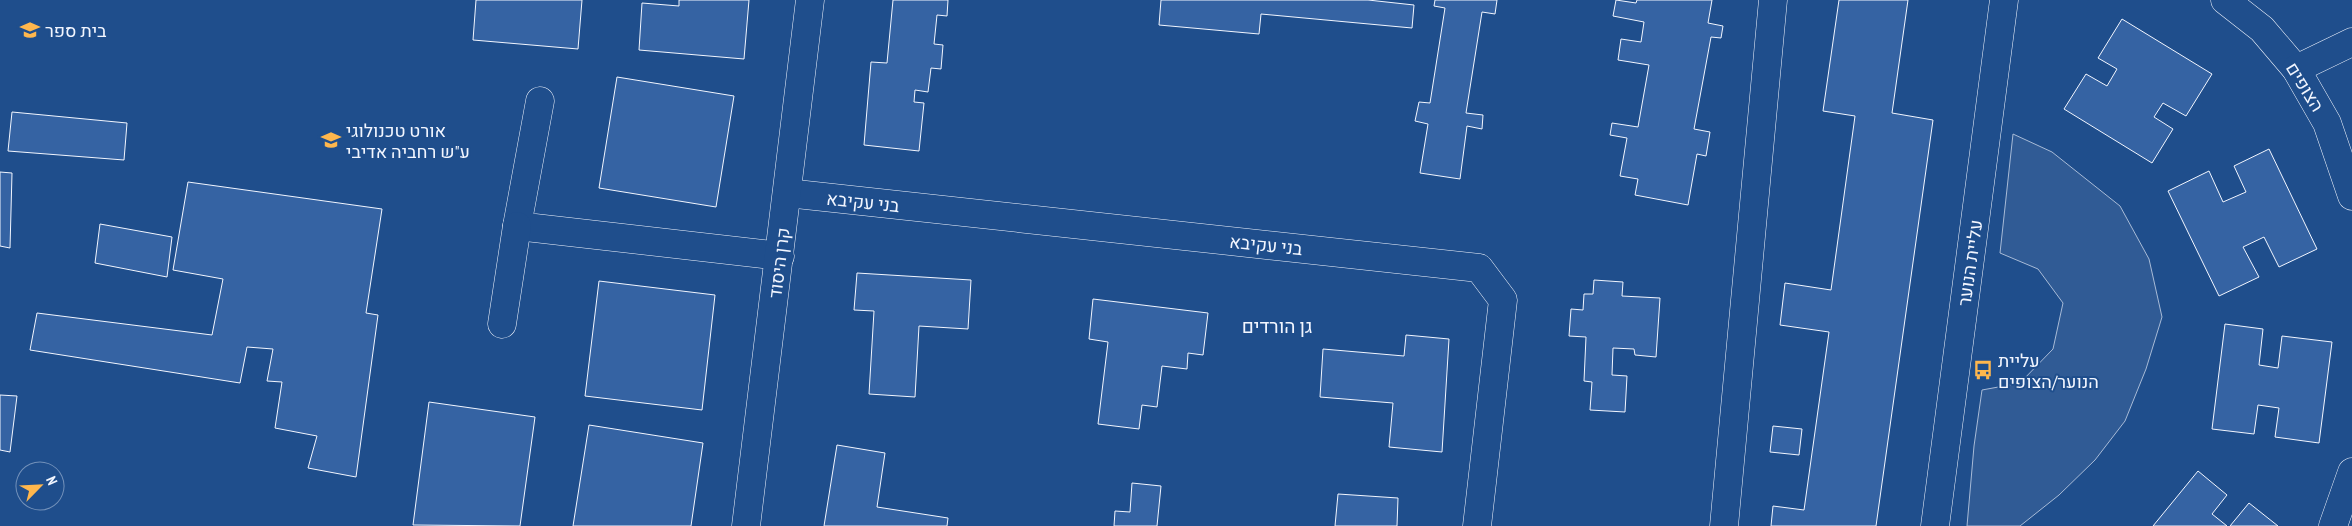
<svg xmlns="http://www.w3.org/2000/svg" width="2352" height="526" viewBox="0 0 2352 526" font-family="'PT Sans Narrow',Heebo,sans-serif">
  <rect width="100%" height="100%" fill="#1f4e8c"/>
  <!-- built -->
  <path fill="#305b95" stroke="#a8bbd7" d="M 2013,134 L 2052,152 L 2120,206 L 2149,259 L 2162,317 L 2146,369 L 2125,421 L 2095,460 L 2059,495 L 2020,526 L 1967,526 L 1974,446 L 1982,390 L 2020,383 L 2053,349 L 2063,303 L 2038,269 L 2000,253 Z"/>
  <!-- building -->
  <g fill="#3563a3" stroke="#f2f6ff">
    <path d="M 476,0 L 582,0 L 578,49 L 473,40 Z"/>
    <path d="M 679,0 L 749,0 L 744,59 L 639,50 L 642,3 L 679,6 Z"/>
    <path d="M 893,0 L 948,0 L 947,16 L 937,15 L 934,44 L 943,45 L 941,69 L 931,68 L 928,92 L 915,90 L 914,102 L 924,103 L 919,151 L 864,145 L 871,62 L 887,63 Z"/>
    <path d="M 1161,0 L 1368,0 L 1414,5 L 1412,28 L 1261,14 L 1259,34 L 1159,25 Z"/>
    <path d="M 1435,0 L 1497,0 L 1495,14 L 1482,12 L 1466,113 L 1483,115 L 1482,129 L 1467,126 L 1460,179 L 1420,173 L 1428,124 L 1415,121 L 1419,102 L 1430,103 L 1445,8 L 1434,6 Z"/>
    <path d="M 1616,0 L 1636,3 L 1637,0 L 1712,0 L 1708,23 L 1723,26 L 1721,38 L 1711,37 L 1694,129 L 1710,132 L 1706,156 L 1697,154 L 1688,205 L 1635,195 L 1638,179 L 1620,176 L 1627,138 L 1610,135 L 1612,123 L 1638,127 L 1649,65 L 1618,60 L 1621,39 L 1641,42 L 1644,22 L 1613,16 Z"/>
    <path d="M 1839,0 L 1908,0 L 1892,113 L 1933,120 L 1876,526 L 1771,526 L 1773,506 L 1804,510 L 1829,332 L 1780,325 L 1785,283 L 1831,290 L 1855,116 L 1823,111 Z"/>
    <path d="M 2122,19 L 2212,74 L 2186,116 L 2163,103 L 2154,117 L 2173,129 L 2152,163 L 2064,109 L 2086,74 L 2107,86 L 2117,69 L 2098,58 Z"/>
    <path d="M 617,77 L 734,96 L 716,207 L 599,188 Z"/>
    <path d="M 12,112 L 127,123 L 124,160 L 8,151 Z"/>
    <path d="M 2269,149 L 2317,249 L 2279,267 L 2264,237 L 2243,247 L 2259,277 L 2219,296 L 2168,191 L 2209,171 L 2223,202 L 2246,192 L 2234,166 Z"/>
    <path d="M 0,172 L 12,173 L 10,248 L 0,246 Z"/>
    <path d="M 188,182 L 382,209 L 366,313 L 378,315 L 356,477 L 308,468 L 317,436 L 275,428 L 282,382 L 267,381 L 273,349 L 247,347 L 240,383 L 30,350 L 37,313 L 212,335 L 223,279 L 173,270 Z"/>
    <path d="M 100,224 L 172,237 L 167,277 L 95,263 Z"/>
    <path d="M 857,273 L 971,280 L 968,329 L 919,326 L 915,397 L 869,394 L 874,311 L 854,310 Z"/>
    <path d="M 1594,280 L 1623,282 L 1622,296 L 1660,298 L 1656,357 L 1635,355 L 1634,349 L 1613,348 L 1612,375 L 1627,376 L 1625,412 L 1590,410 L 1592,382 L 1584,381 L 1586,337 L 1569,336 L 1571,309 L 1583,310 L 1584,294 L 1593,294 Z"/>
    <path d="M 599,281 L 715,295 L 702,410 L 585,396 Z"/>
    <path d="M 1093,299 L 1208,313 L 1203,355 L 1188,353 L 1187,369 L 1162,366 L 1157,407 L 1142,405 L 1139,429 L 1098,424 L 1108,342 L 1089,339 Z"/>
    <path d="M 2225,324 L 2263,329 L 2259,365 L 2278,368 L 2282,336 L 2332,342 L 2319,443 L 2275,437 L 2279,408 L 2258,405 L 2254,434 L 2212,429 Z"/>
    <path d="M 1406,335 L 1449,339 L 1442,452 L 1389,447 L 1393,403 L 1320,397 L 1323,349 L 1404,356 Z"/>
    <path d="M 0,395 L 17,396 L 10,452 L 0,450 Z"/>
    <path d="M 429,402 L 535,417 L 520,526 L 413,525 Z"/>
    <path d="M 589,425 L 703,443 L 691,526 L 573,526 Z"/>
    <path d="M 1773,426 L 1802,429 L 1799,455 L 1770,452 Z"/>
    <path d="M 837,445 L 885,453 L 877,507 L 948,518 L 947,526 L 824,526 Z"/>
    <path d="M 2198,471 L 2227,495 L 2212,514 L 2227,526 L 2153,526 Z"/>
    <path d="M 1132,483 L 1161,486 L 1157,526 L 1114,526 L 1115,511 L 1130,512 Z"/>
    <path d="M 1338,494 L 1398,498 L 1397,526 L 1335,526 Z"/>
    <path d="M 2249,503 L 2278,526 L 2230,526 Z"/>
  </g>
  <g fill="none" stroke-linecap="round" stroke-linejoin="round">
    <defs>
      <g id="minor">
        <path d="M 2225,0 L 2262,29 L 2296,69 L 2327,123 L 2352,196"/>
        <path d="M 2296,69 L 2352,42"/>
        <path d="M 540,101 L 517,226 L 780,256"/>
        <path d="M 787,193 L 1479,268 L 1503,300 L 1477,526"/>
        <path d="M 502,324 L 517,226"/>
        <path d="M 746,526 L 810,0"/>
        <path d="M 1724,526 L 1773,0"/>
        <path d="M 1935,526 L 2004,0"/>
        <path d="M 2333,526 L 2352,472"/>
      </g>
    </defs>
    <!-- minor casing -->
    <use href="#minor" stroke="#f2f6ff" stroke-width="29"/>
    <!-- minor -->
    <use href="#minor" stroke="#1f4e8c" stroke-width="28"/>
  </g>
  <!-- icons -->
  <defs>
    <symbol id="school-bare" viewBox="-9 -9 18 18"><path d="M0-5L7-2L0 1L-7-2ZM-4 1L0 2.5L4 1V4Q0 6-4 4Z" fill="#ffb74d" stroke="#1f4e8c" stroke-width="2.5" paint-order="stroke"/></symbol>
    <symbol id="bus-bare" viewBox="-9 -9 18 18"><path d="M-5-6H5V4H4V6H2V4H-2V6H-4V4H-5ZM-3.5-4V0h7V-4ZM-3.5 1.2v1.5H-2V1.2ZM2 1.2v1.5H3.5V1.2Z" fill="#ffb74d" stroke="#1f4e8c" stroke-width="2.5" paint-order="stroke"/></symbol>
  </defs>
  <g fill-rule="evenodd">
    <use href="#school-bare" x="16" y="16" width="28" height="28"/>
    <use href="#school-bare" x="317" y="126" width="28" height="28"/>
    <use href="#bus-bare" x="1969" y="356" width="28" height="28"/>
  </g>
  <g text-anchor="middle" dominant-baseline="central" stroke-width="4" stroke-linejoin="round" paint-order="stroke">
    <!-- poi labels -->
    <g font-size="18" fill="#f2f6ff" stroke="#1f4e8c" text-anchor="start">
      <text x="45" y="30">בית ספר</text>
      <text x="346" y="130">אורט טכנולוגי<tspan x="346" dy="21">ע"ש רחביה אדיבי</tspan></text>
      <text x="1998" y="360">עליית<tspan x="1998" dy="21">הנוער/הצופים</tspan></text>
    </g>
    <!-- street labels -->
    <g font-size="18" fill="#f2f6ff" stroke="#1f4e8c">
      <text transform="translate(2305 87) rotate(58)">הצופים</text>
      <text transform="translate(863 202) rotate(6)">בני עקיבא</text>
      <text transform="translate(1266 245) rotate(6)">בני עקיבא</text>
      <text transform="translate(779 263) rotate(-83)">קרן היסוד</text>
      <text transform="translate(1970 263) rotate(-82)">עליית הנוער</text>
    </g>
    <!-- neighbourhood labels -->
    <g font-size="19" fill="#f2f6ff" stroke="#1f4e8c">
      <text x="1277" y="326">גן הורדים</text>
    </g>
  </g>
  <!-- north arrow -->
  <g transform="translate(40 486) rotate(66)"><circle r="24" fill="#1f4e8c" stroke="#7391ba"/>
  <path d="M0-4L9 19L0 12L-9 19Z" fill="#ffb74d"/>
  <text y="-8" font-size="14" font-weight="bold" text-anchor="middle" fill="#f2f6ff">N</text>
  </g>
</svg>
